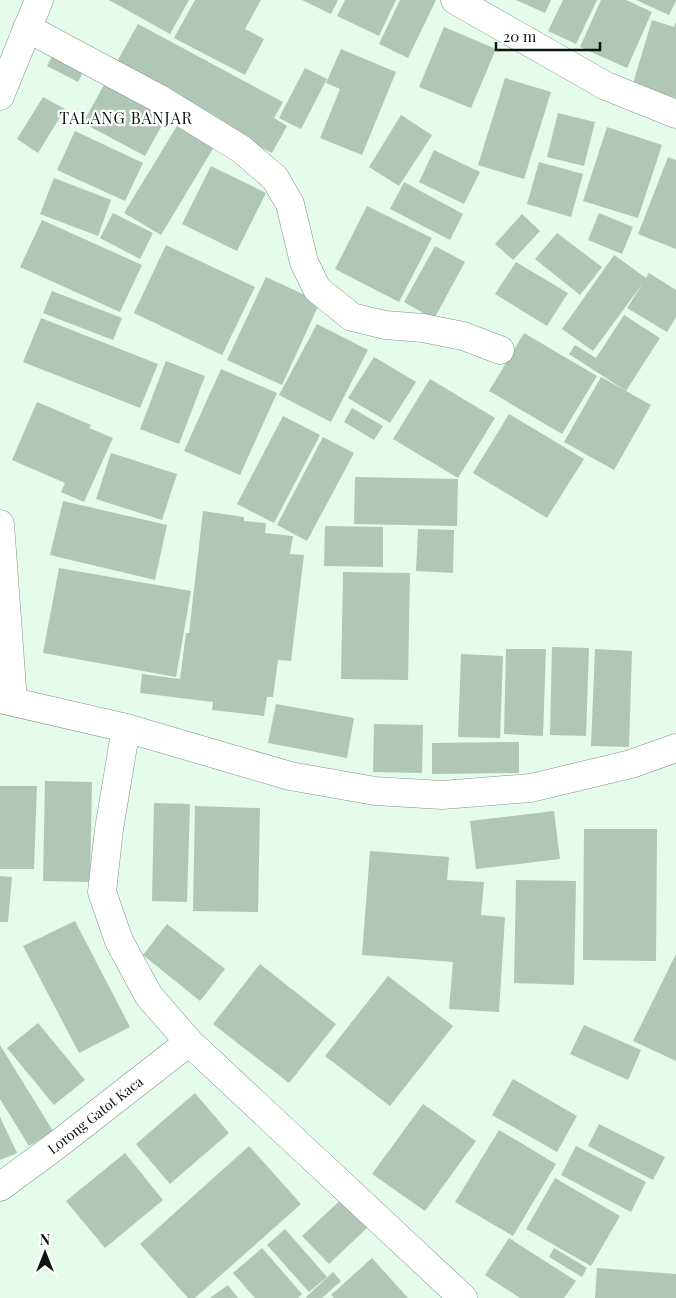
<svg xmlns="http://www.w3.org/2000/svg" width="676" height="1298" viewBox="0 0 676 1298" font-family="'Playfair Display',serif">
  <rect width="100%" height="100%" fill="#e5fbec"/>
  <!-- building -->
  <g fill="#b0c6b7">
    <path d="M 109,0 L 189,0 L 170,34 Z"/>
    <path d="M 195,0 L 261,0 L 245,29 L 264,39 L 245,75 L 174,38 Z"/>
    <path d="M 302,0 L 338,0 L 331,14 Z"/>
    <path d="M 345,0 L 396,0 L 379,36 L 337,16 Z"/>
    <path d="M 400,0 L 436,0 L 408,58 L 379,44 Z"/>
    <path d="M 516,0 L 551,0 L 545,13 Z"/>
    <path d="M 563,0 L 597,0 L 576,44 L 548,31 Z"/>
    <path d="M 601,0 L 626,0 L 652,12 L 627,68 L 580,47 Z"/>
    <path d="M 636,0 L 676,0 L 676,1 L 669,15 Z"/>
    <path d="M 652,20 L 674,27 L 676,22 L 676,103 L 631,90 Z"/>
    <path d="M 138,24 L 283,102 L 274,118 L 287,126 L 272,153 L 114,67 Z"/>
    <path d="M 444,27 L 496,49 L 471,108 L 419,87 Z"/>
    <path d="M 56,49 L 87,65 L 78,82 L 47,66 Z"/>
    <path d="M 341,49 L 396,72 L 362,155 L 320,138 L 340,89 L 326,83 Z"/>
    <path d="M 305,68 L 327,79 L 301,129 L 279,118 Z"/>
    <path d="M 505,78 L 551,92 L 524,179 L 478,165 Z"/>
    <path d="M 105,83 L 167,116 L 145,156 L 83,123 Z"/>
    <path d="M 43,97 L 65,109 L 38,153 L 17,139 Z"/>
    <path d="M 558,113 L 595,122 L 584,166 L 547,157 Z"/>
    <path d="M 401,115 L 432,135 L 399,186 L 369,167 Z"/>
    <path d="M 177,126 L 214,147 L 161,235 L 124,213 Z"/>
    <path d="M 607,127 L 662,145 L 638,218 L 583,201 Z"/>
    <path d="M 75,131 L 143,163 L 125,201 L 57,170 Z"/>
    <path d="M 434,150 L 480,172 L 464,204 L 419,182 Z"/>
    <path d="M 668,157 L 676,160 L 676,249 L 638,234 Z"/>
    <path d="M 539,162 L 583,174 L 571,217 L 527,204 Z"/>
    <path d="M 211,166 L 266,193 L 237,251 L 182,224 Z"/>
    <path d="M 54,178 L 111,200 L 98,236 L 40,214 Z"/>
    <path d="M 404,182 L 463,214 L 450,240 L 390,209 Z"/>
    <path d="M 367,206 L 432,238 L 399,302 L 335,269 Z"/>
    <path d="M 113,213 L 153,233 L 140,259 L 100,238 Z"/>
    <path d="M 599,213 L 633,227 L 622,254 L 588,240 Z"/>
    <path d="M 522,214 L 540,231 L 513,260 L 495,244 Z"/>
    <path d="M 42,220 L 142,265 L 120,312 L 20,267 Z"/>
    <path d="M 557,233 L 602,267 L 580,295 L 535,259 Z"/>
    <path d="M 166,245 L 255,287 L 222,355 L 134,313 Z"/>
    <path d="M 435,246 L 465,262 L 434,319 L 404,302 Z"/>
    <path d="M 614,255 L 646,278 L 649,273 L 676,290 L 676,317 L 667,332 L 627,308 L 643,283 L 593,351 L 562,329 Z"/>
    <path d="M 516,262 L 568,293 L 547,326 L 495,294 Z"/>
    <path d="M 266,277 L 320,302 L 282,385 L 227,360 Z"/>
    <path d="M 52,291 L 122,318 L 113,340 L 43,313 Z"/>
    <path d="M 624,315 L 660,338 L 626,391 L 569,354 L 575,345 L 596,358 Z"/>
    <path d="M 41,318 L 158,364 L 140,408 L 23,362 Z"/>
    <path d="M 317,324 L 368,350 L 331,422 L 279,395 Z"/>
    <path d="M 524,333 L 597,376 L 562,434 L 489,391 Z"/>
    <path d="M 374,357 L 416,382 L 390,423 L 348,398 Z"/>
    <path d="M 166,361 L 205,376 L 179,444 L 140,429 Z"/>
    <path d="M 221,369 L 277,393 L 240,475 L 184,451 Z"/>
    <path d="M 601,377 L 651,405 L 614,470 L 564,442 Z"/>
    <path d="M 430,379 L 495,418 L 458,478 L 393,439 Z"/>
    <path d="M 37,402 L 91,425 L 89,428 L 113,438 L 84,502 L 61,492 L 65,483 L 12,460 Z"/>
    <path d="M 352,408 L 383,426 L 374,440 L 344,422 Z"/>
    <path d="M 509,414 L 584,459 L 547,518 L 473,473 Z"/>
    <path d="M 283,416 L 320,435 L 274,523 L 237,504 Z"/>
    <path d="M 323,437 L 354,453 L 307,541 L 277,525 Z"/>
    <path d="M 111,453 L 177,474 L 162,520 L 96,499 Z"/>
    <path d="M 355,477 L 458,479 L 457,526 L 354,524 Z"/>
    <path d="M 63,501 L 167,525 L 155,580 L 50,555 Z"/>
    <path d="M 203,511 L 244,517 L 244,521 L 266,523 L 265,533 L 293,536 L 290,554 L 304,555 L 291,661 L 278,660 L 273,697 L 267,697 L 264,716 L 212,710 L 213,702 L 140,693 L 142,674 L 180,679 L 186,633 L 189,633 Z"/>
    <path d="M 325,526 L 383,527 L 383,567 L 324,566 Z"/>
    <path d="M 418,529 L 454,530 L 453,573 L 416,571 Z"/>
    <path d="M 59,568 L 191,591 L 176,677 L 43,653 Z"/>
    <path d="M 343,572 L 410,573 L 408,680 L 341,679 Z"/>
    <path d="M 552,647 L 589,648 L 586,736 L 550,735 Z"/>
    <path d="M 506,649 L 546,649 L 543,736 L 504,734 Z"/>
    <path d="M 595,649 L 632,651 L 629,747 L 591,746 Z"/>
    <path d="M 461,654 L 503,656 L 500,738 L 458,737 Z"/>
    <path d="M 276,704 L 354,718 L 347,758 L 268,743 Z"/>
    <path d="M 374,724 L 423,725 L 422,773 L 373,772 Z"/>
    <path d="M 519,742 L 519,773 L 432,774 L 432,743 Z"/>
    <path d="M 45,781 L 92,782 L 90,882 L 43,881 Z"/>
    <path d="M 0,786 L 37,786 L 34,869 L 0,869 Z"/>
    <path d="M 154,803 L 190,804 L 187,902 L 152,901 Z"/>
    <path d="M 195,806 L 260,808 L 258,912 L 193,911 Z"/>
    <path d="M 554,811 L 560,859 L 476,869 L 470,821 Z"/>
    <path d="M 584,829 L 657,829 L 656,961 L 583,960 Z"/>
    <path d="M 370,851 L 449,857 L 447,880 L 484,882 L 481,915 L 505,917 L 499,1012 L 449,1009 L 453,962 L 362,955 Z"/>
    <path d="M 0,876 L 12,877 L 8,922 L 0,922 Z"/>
    <path d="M 516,880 L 576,881 L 574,985 L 514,983 Z"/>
    <path d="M 75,921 L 130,1027 L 79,1053 L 23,946 Z"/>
    <path d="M 167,924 L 225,969 L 200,1001 L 143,955 Z"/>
    <path d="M 676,954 L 676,1061 L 633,1041 Z"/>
    <path d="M 260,964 L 336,1024 L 289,1083 L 213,1024 Z"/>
    <path d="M 388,976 L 453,1026 L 390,1106 L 325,1056 Z"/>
    <path d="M 38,1023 L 85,1080 L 54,1105 L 7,1048 Z"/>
    <path d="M 584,1025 L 641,1050 L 628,1080 L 570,1054 Z"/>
    <path d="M 0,1045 L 53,1131 L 29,1146 L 0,1099 Z"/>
    <path d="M 513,1079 L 577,1116 L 557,1152 L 492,1115 Z"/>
    <path d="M 195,1093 L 229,1133 L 170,1184 L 136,1144 Z"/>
    <path d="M 423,1104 L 476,1141 L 425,1211 L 372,1174 Z"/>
    <path d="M 0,1117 L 17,1153 L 0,1160 Z"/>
    <path d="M 599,1124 L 665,1157 L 653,1180 L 588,1146 Z"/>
    <path d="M 499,1130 L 556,1164 L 513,1236 L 455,1202 Z"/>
    <path d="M 249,1146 L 301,1204 L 195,1298 L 188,1298 L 140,1244 Z"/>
    <path d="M 576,1146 L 646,1182 L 631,1212 L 561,1175 Z"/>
    <path d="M 125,1153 L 163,1200 L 105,1248 L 66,1201 Z"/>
    <path d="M 555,1178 L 620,1216 L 591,1266 L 526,1229 Z"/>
    <path d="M 345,1196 L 371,1224 L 329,1264 L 302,1236 Z"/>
    <path d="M 285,1229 L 327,1277 L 309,1292 L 267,1245 Z"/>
    <path d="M 509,1238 L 576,1281 L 564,1298 L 520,1298 L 485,1275 Z"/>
    <path d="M 262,1248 L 302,1294 L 298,1298 L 255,1298 L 233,1273 Z"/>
    <path d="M 554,1248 L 587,1268 L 582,1277 L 549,1257 Z"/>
    <path d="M 372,1258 L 408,1298 L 334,1298 L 331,1295 Z"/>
    <path d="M 597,1268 L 676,1274 L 676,1298 L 595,1298 Z"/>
    <path d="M 333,1272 L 341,1281 L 322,1298 L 307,1298 L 306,1297 Z"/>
    <path d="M 228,1285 L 238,1298 L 210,1298 Z"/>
  </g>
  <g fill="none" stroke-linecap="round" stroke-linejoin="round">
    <defs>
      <g id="minor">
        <path d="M 455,0 L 606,86 L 676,114"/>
        <path d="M 27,28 L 158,98 L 241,149 L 275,178 L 290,204 L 304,262 L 317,289 L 352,317 L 385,325 L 423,328 L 463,336 L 500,350"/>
        <path d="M 0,96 L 39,0"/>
        <path d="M 0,524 L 13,701"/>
        <path d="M 0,699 L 126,728 L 290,776 L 375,791 L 442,795 L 531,788 L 631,764 L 676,748"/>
        <path d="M 126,728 L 109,829 L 102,892 L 119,941 L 149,996 L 189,1042 L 463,1298"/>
        <path d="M 0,1187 L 57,1145 L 189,1042"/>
      </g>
    </defs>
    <!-- minor casing -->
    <use href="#minor" stroke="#809587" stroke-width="29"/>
    <!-- minor -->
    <use href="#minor" stroke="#fff" stroke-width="28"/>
  </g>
  <g text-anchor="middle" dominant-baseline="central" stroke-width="4.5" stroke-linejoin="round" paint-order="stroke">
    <!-- street labels -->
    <g font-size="14" fill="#0c140f" stroke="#fff">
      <text transform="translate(95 1115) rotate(-38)">Lorong Gatot Kaca</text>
    </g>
    <!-- quarter labels -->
    <g font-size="16" letter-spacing="1" fill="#0c140f" stroke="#fff">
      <text x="126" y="117">TALANG BANJAR</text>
    </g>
  </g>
  <!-- north arrow -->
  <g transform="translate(45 1253)" stroke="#ffffff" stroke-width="4" paint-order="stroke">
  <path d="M0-4L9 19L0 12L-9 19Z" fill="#0c140f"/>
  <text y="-8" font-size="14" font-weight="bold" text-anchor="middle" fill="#0c140f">N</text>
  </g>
  <!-- scale -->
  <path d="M496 42v8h104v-8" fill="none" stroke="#0c140f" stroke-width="2.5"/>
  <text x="503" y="42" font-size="15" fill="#0c140f" stroke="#ffffff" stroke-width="4" paint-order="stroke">20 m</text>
</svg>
